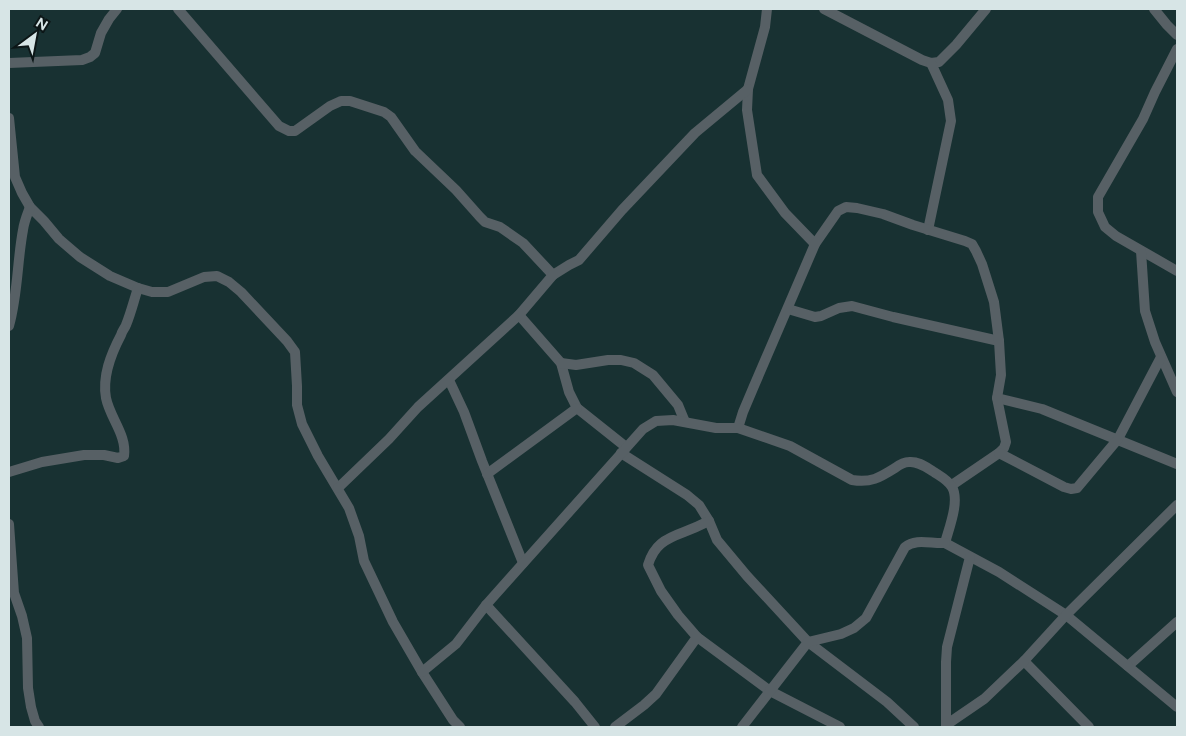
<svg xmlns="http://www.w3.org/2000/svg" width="1186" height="736" viewBox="0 0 1186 736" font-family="Figtree,sans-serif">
  <rect width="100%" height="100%" fill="#183132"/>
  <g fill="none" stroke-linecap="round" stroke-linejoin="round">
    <!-- minor -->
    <g stroke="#576065" stroke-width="10">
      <path d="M 178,9 L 279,126 L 289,131 L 295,131 L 330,106 L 341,101 L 350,101 L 384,112 L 391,117 L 415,151 L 456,190 L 480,217 L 485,222 L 500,227 L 523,243 L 553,275"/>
      <path d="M 767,9 L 765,27 L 748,89 L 747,110 L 757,175 L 785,213 L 815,244"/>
      <path d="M 824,9 L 922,60 L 931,63 L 939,62 L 956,45 L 986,9"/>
      <path d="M 1154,9 L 1167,25 L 1177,35"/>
      <path d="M 1177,49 L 1155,92 L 1143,119 L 1098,197 L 1098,212 L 1105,227 L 1116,236 L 1177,271"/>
      <path d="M 9,63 L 82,60 L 90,57 L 95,53 L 101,33 L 109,19 L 117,9"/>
      <path d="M 9,118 L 15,177 L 22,193 L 30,207 L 44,221 L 59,239 L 80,257 L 110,276 L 138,288 L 152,292 L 168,292 L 204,277 L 217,276 L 229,282 L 241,292 L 287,341 L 295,352 L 297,386 L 297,405 L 302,424 L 318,456 L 349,508 L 359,536 L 364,561 L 393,622 L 422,672 L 453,720 L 460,727"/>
      <path d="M 928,230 L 951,121 L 948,100 L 931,63"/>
      <path d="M 1141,251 L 1145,311 L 1155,342 L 1177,392"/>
      <path d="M 788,309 L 815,317 L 821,316 L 839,308 L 852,306 L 893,317 L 999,341"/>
      <path d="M 519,315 L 561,363 L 569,392 L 577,408 L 626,447"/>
      <path d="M 9,326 C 18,294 17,262 23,230 C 24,222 27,215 30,207"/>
      <path d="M 561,363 L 576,365 L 608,360 L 621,360 L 634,363 L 653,375 L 678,405 L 685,422"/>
      <path d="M 449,380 L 464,412 L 482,461 L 523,563"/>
      <path d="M 997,398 L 1042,409 L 1177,464"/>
      <path d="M 738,428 L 743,412 L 754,386 L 815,244 L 838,211 L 846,207 L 857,208 L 883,214 L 913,225 L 965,241 L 972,244 L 976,251 L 982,264 L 994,302 L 999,341 L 1001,375 L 997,398 L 1006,442 L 1004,448 L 999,453 L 952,485"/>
      <path d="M 621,453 L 687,495 L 699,505 L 709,521 L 717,540 L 747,576 L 808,642 L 887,702 L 914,727"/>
      <path d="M 999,453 L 1064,487 L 1071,489 L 1077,488 L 1118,439 L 1161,357"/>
      <path d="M 9,472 L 42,462 L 84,455 L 104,455 L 118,458 L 124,456 C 127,435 110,418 106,398 C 102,376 111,354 121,335 C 122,331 125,328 126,325 C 131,313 134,300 138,288"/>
      <path d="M 487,474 L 577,408"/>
      <path d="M 338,488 L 389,439 L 418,407 L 519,315 L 553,275 L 569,265 L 579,260 L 622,210 L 695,133 L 748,89"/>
      <path d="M 9,524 L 14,593 L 22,616 L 27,638 L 28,688 L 31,707 L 35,721 L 39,727"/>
      <path d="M 486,605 L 575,702 L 595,727"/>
      <path d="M 697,637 L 770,691 L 840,727"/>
      <path d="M 1024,661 L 1089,727"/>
      <path d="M 1128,666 L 1177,622"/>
      <path d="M 422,672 L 456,644 L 486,605 L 643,429 L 656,421 L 673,420 L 716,428 L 738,428 L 790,446 L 852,480 C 871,483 879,478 895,468 C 899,465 904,462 909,462 C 919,461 927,468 934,472 C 940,476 948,480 952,487 C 960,501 949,528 945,543 L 999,572 L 1066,615 L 1177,707"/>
      <path d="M 946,725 L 984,699 L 1024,661 L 1066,615 L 1177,505"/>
      <path d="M 615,727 L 644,705 L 656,694 L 697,637 L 678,615 L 661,591 L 648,565 C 654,545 665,539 684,532 C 692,529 701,525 709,521"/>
      <path d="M 742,727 L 808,642 L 841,634 L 854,628 L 866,618 L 905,547 C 916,538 931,544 945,543"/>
      <path d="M 946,727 L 946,662 L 947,647 L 970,557"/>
    </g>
  </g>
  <!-- border -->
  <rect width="1186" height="736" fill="none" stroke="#d7e5e6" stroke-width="20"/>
  <!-- north arrow -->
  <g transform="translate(35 35) rotate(32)" stroke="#0c1617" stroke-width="4" paint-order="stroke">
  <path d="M0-4L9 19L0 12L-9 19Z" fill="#d7e5e6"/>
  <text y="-8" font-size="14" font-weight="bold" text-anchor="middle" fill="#d7e5e6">N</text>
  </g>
</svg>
